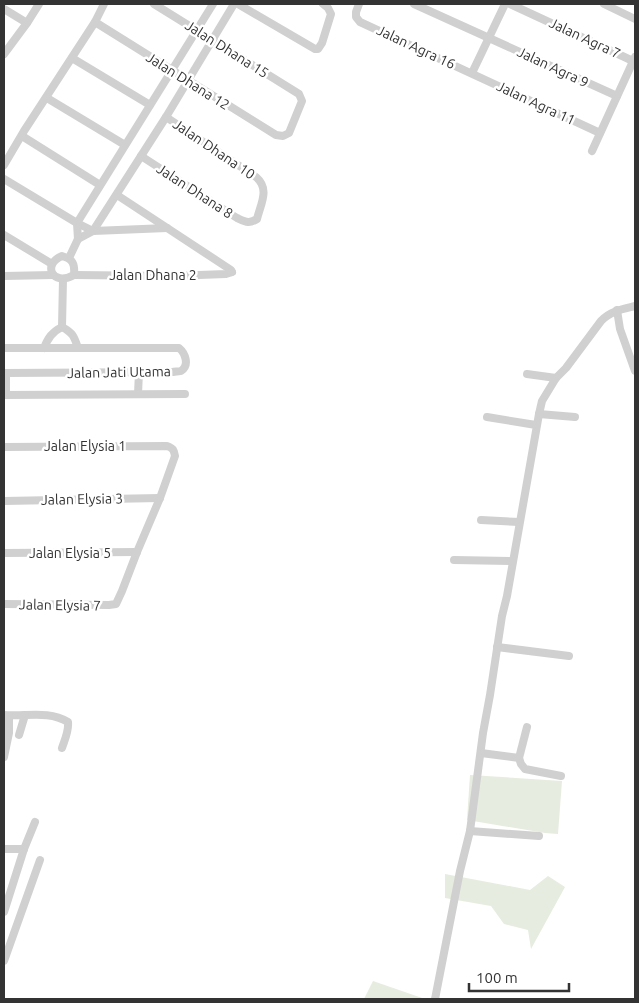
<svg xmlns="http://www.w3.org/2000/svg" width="639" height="1003" viewBox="0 0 639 1003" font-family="Ubuntu,sans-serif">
  <rect width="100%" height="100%" fill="#fff"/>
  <!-- green -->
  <g fill="#e6ecdf">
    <path d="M 470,775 L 562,781 L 558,834 L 545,833 L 467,820 Z"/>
    <path d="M 445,874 L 530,890 L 548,876 L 565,887 L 531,949 L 528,930 L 504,924 L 491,906 L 445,898 Z"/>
    <path d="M 373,981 L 425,999 L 364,999 Z"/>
  </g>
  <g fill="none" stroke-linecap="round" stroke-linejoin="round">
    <!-- street -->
    <g stroke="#d0d0d0" stroke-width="8">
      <path d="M 238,4 L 315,49 L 318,49 L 322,43 L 331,14 L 328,8 L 323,4"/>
      <path d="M 359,4 L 356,12 L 356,17 L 360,22 L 600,133"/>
      <path d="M 414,4 L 617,96"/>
      <path d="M 510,4 L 633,61"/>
      <path d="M 604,4 L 635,19"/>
      <path d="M 4,9 L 27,23"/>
      <path d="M 95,22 L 276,135 L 283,136 L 289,133 L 302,101 L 299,94 L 154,4"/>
      <path d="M 4,54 L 27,23 L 39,4"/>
      <path d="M 72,58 L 150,105"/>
      <path d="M 472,73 L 505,4"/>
      <path d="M 47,98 L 125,145"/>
      <path d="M 22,136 L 100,185"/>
      <path d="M 592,151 L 635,57"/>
      <path d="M 141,156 L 237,218 C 246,222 249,224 257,219 C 261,203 270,189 256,177 L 166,117"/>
      <path d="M 4,165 L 24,131 L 95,22 L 104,4"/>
      <path d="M 4,179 L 77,223 L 93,231 L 167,228"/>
      <path d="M 117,195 L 231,270 L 232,272"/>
      <path d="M 4,235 L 52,264"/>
      <path d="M 78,239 L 93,231 L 166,117 L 234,4"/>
      <path d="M 62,256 C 73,259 75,264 74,275 C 52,287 42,264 62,256 Z"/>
      <path d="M 69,258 L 78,239 L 77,223 L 213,4"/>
      <path d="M 74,275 L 172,276 L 226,274 L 232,272"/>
      <path d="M 4,276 L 53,275"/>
      <path d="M 617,310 L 620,329 L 635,371"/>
      <path d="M 62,327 L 63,279"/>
      <path d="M 62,327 C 73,333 74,336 78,348"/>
      <path d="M 4,348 L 179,348 C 185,353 190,365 181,371 C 180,371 173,372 172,372 L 4,373"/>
      <path d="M 44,348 C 48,338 52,332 62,327"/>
      <path d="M 527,374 L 556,378"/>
      <path d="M 138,394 L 139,372"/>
      <path d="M 4,395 L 185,394"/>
      <path d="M 6,395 L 6,373"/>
      <path d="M 539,414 L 575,417"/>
      <path d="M 487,417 L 536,425"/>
      <path d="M 4,447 L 167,446 C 173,448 174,450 175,456 L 160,498 L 137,552 L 122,591 L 116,604 L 109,605 L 4,604"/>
      <path d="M 4,501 L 160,498"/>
      <path d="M 481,520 L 519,522"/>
      <path d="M 4,553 L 137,552"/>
      <path d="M 454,560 L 512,561"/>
      <path d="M 497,647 L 569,656"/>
      <path d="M 4,715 C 26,717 48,710 68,722 C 69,731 65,739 62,748"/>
      <path d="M 19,735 L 25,715"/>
      <path d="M 481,753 L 519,758 L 521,764 L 525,769 L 561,776"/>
      <path d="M 4,757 L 9,733 L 9,716"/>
      <path d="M 519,758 L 527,727"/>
      <path d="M 470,831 L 539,836"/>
      <path d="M 4,849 L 24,849"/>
      <path d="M 4,912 L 24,849 L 35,822"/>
      <path d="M 4,961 L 40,860"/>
      <path d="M 435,999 L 460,871 L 470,831 L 483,733 L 490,695 L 502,616 L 507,596 L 539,414 L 542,401 L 556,378 L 566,368 L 601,321 C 610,311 623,309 635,306"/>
    </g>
  </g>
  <g text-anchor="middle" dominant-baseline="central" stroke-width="5" stroke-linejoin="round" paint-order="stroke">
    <!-- street labels -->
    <g font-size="14" fill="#333" stroke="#fff">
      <text transform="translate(585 38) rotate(25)">Jalan Agra 7</text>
      <text transform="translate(416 47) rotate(25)">Jalan Agra 16</text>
      <text transform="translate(227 49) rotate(32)">Jalan Dhana 15</text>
      <text transform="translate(553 67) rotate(25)">Jalan Agra 9</text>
      <text transform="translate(188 81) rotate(32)">Jalan Dhana 12</text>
      <text transform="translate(536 103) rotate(25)">Jalan Agra 11</text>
      <text transform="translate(214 149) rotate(34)">Jalan Dhana 10</text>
      <text transform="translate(195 191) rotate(33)">Jalan Dhana 8</text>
      <text x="153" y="275">Jalan Dhana 2</text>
      <text transform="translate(119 372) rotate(-1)">Jalan Jati Utama</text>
      <text x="85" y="446">Jalan Elysia 1</text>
      <text transform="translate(82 499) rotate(-1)">Jalan Elysia 3</text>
      <text x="70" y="553">Jalan Elysia 5</text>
      <text transform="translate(60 605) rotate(1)">Jalan Elysia 7</text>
    </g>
  </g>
  <!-- border -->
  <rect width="639" height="1003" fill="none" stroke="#333333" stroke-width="10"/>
  <!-- scale -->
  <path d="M469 983v8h100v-8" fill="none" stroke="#333333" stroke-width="2.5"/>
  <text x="476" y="983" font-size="15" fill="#333333" stroke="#ffffff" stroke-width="4" paint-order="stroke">100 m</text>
</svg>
